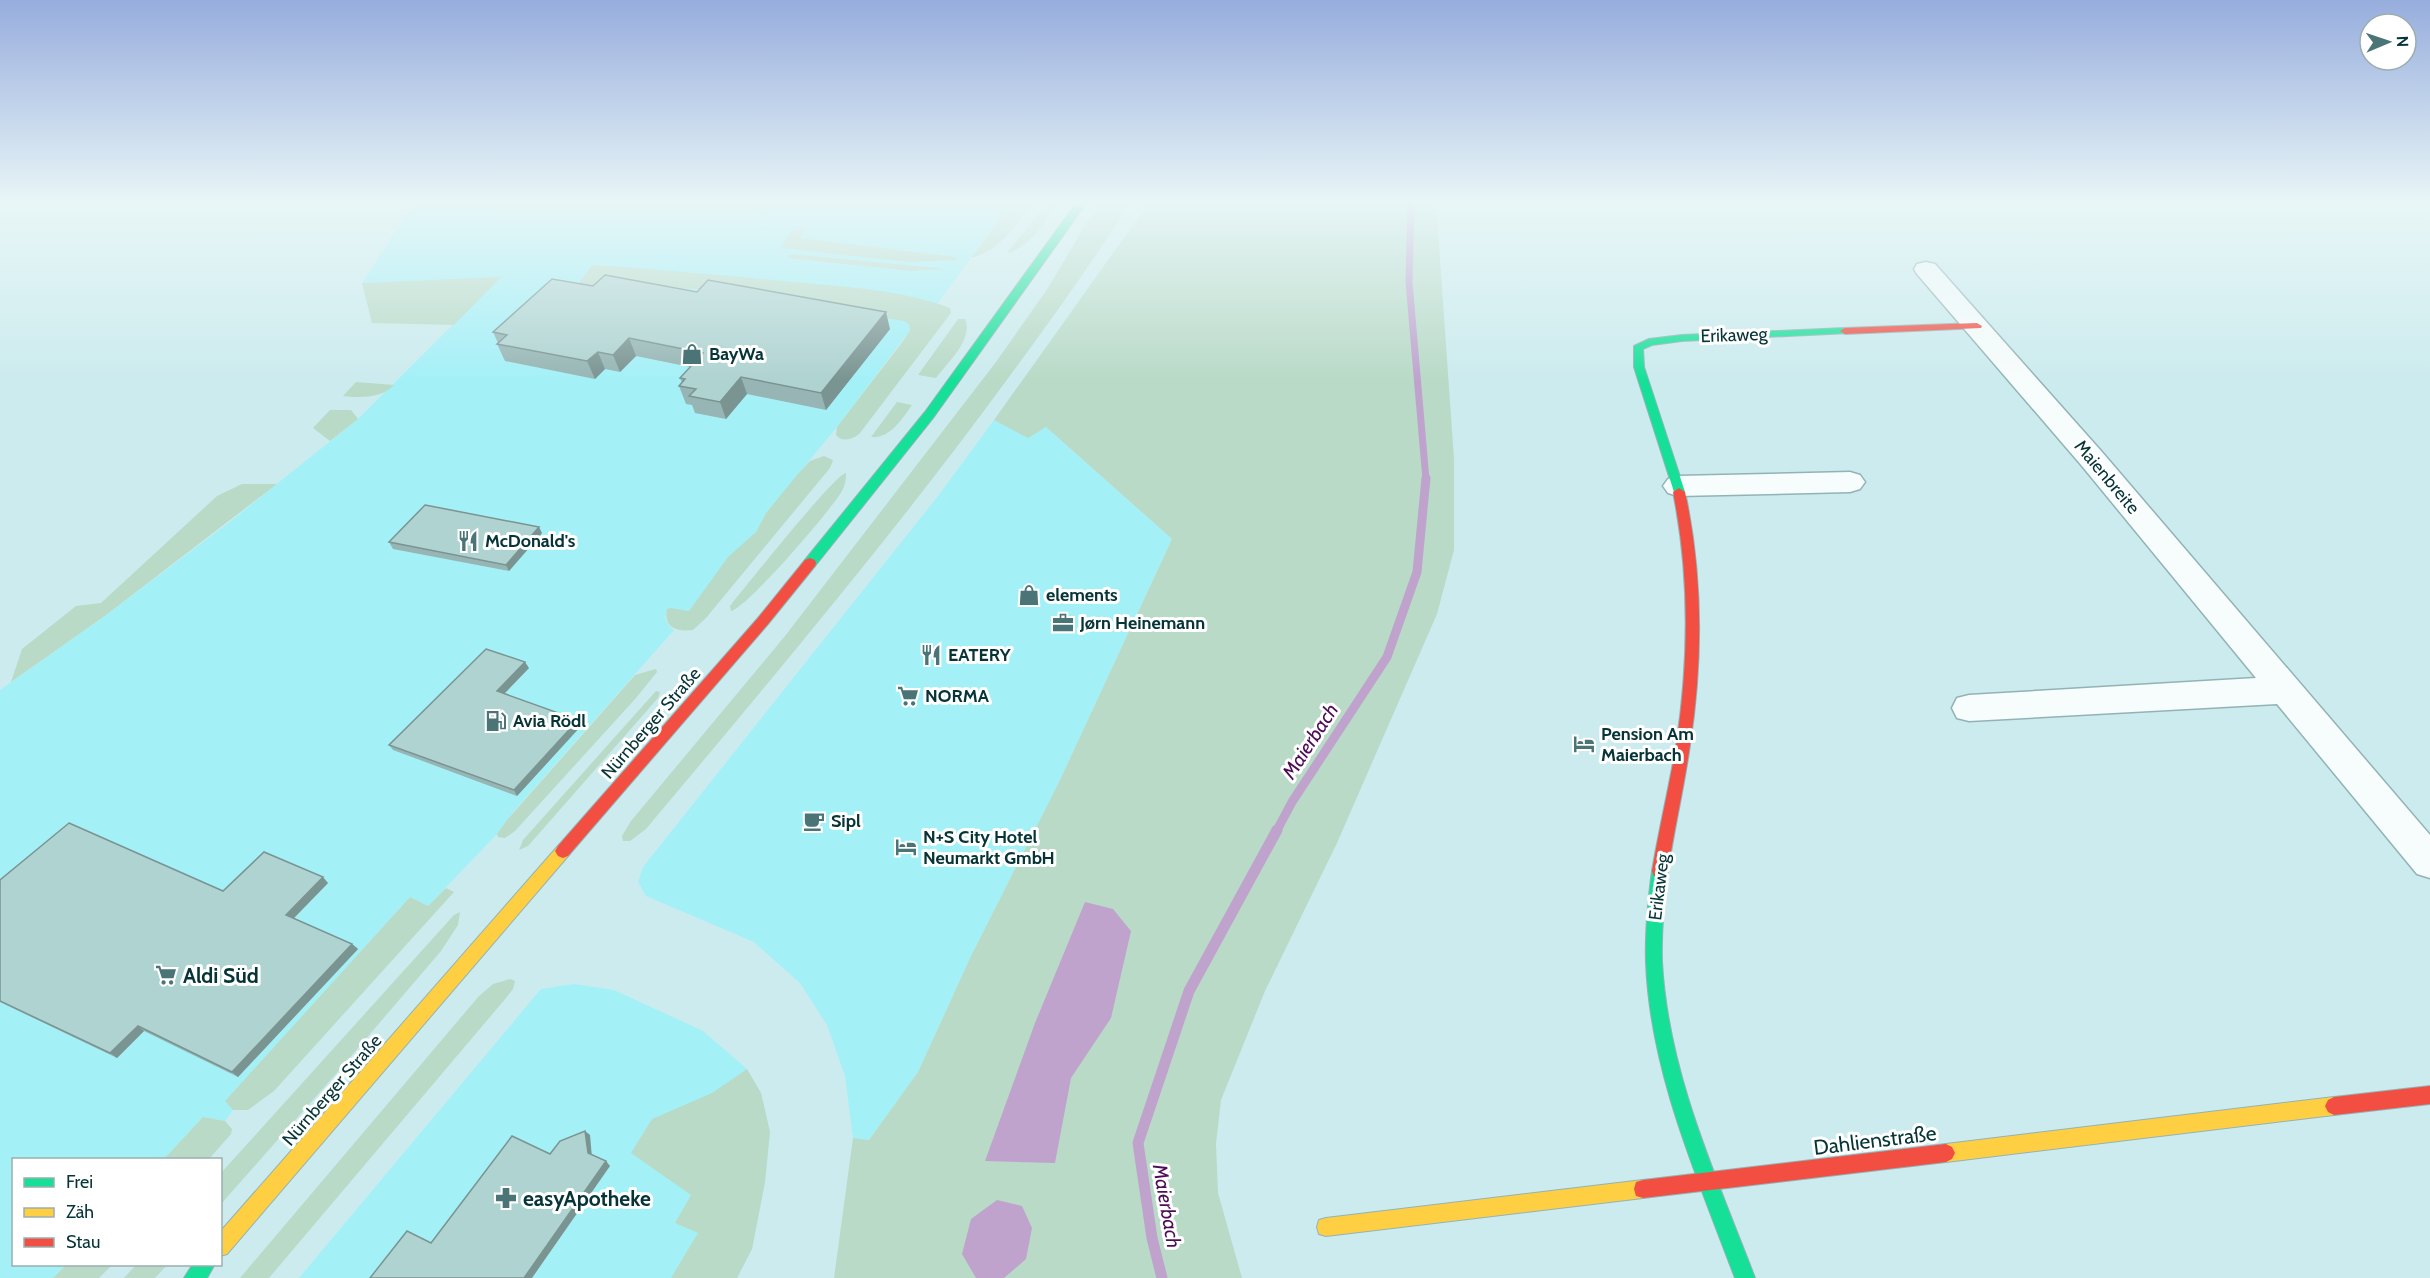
<svg xmlns="http://www.w3.org/2000/svg" width="2430" height="1278" viewBox="0 0 2430 1278" font-family="Cabin,sans-serif">
  <rect width="100%" height="100%" fill="#ccebee"/>
  <!-- built -->
  <g fill="#a4f0f7">
    <path d="M 414,202 L 1012,202 L 937,304 L 910,330 L 837,427 L 766,513 L 756,532 L 689,611 L 667,609 L 665,618 L 670,627 L 674,630 L 513,812 L 497,834 L 428,906 L 410,897 L 226,1100 L 233,1110 L 225,1121 L 203,1117 L 164,1159 L 14,1160 L 14,1264 L 66,1265 L 53,1278 L 0,1278 L 0,690 L 106,615 L 227,524 L 358,419 L 500,278 L 362,283 Z"/>
    <path d="M 994,420 L 1006,426 L 1046,427 L 1172,539 L 1059,782 L 971,956 L 918,1072 L 869,1140 L 853,1138 L 845,1076 L 827,1025 L 800,983 L 754,942 L 646,896 L 638,882 L 643,867 L 938,496 Z"/>
    <path d="M 574,984 L 614,990 L 703,1031 L 747,1069 L 761,1093 L 770,1132 L 765,1182 L 752,1249 L 737,1278 L 299,1278 L 541,989 Z"/>
  </g>
  <!-- green -->
  <g fill="#b9dac7">
    <path d="M 1012,202 L 1033,202 C 1015,226 1001,250 971,258 Z"/>
    <path d="M 1048,202 L 1057,202 C 1046,221 1030,247 1007,253 Z"/>
    <path d="M 1099,202 L 1130,202 C 1093,262 1051,320 1009,377 C 895,533 770,681 646,829 L 630,841 L 623,841 L 622,836 L 631,821 L 785,636 L 996,362 L 1048,288 Z"/>
    <path d="M 1146,202 L 1436,202 L 1454,459 L 1454,550 L 1437,614 L 1337,843 L 1265,991 L 1221,1100 L 1216,1144 L 1218,1193 L 1242,1278 L 834,1278 L 853,1138 L 869,1140 L 918,1072 L 971,956 L 1059,782 L 1172,539 L 1046,427 L 1028,438 L 994,420 L 1136,221 Z"/>
    <path d="M 801,228 L 805,229 L 800,238 L 956,257 L 957,260 L 910,262 L 780,248 L 792,231 Z"/>
    <path d="M 791,254 L 947,269 L 911,271 L 787,258 Z"/>
    <path d="M 592,265 C 656,269 719,275 783,281 C 836,286 900,289 950,308 L 951,313 L 860,433 C 854,439 842,443 836,435 L 837,427 L 903,341 L 910,330 L 909,324 L 904,321 L 721,290 L 625,286 L 576,287 Z"/>
    <path d="M 501,277 L 454,325 L 372,323 L 362,283 Z"/>
    <path d="M 958,319 L 965,319 C 974,339 947,363 936,378 L 918,375 Z"/>
    <path d="M 356,382 L 394,385 C 382,398 360,398 343,396 Z"/>
    <path d="M 897,402 L 912,405 C 902,419 890,439 871,437 Z"/>
    <path d="M 330,410 L 351,410 L 358,419 L 330,441 L 313,428 Z"/>
    <path d="M 824,456 L 833,460 L 830,468 L 706,618 L 693,630 C 677,632 663,628 667,609 L 671,608 L 689,611 L 728,557 L 756,532 L 766,513 L 797,475 L 810,461 Z"/>
    <path d="M 846,473 C 846,479 845,486 842,491 C 832,509 747,608 731,611 L 730,606 L 733,602 C 747,585 835,474 846,473 Z"/>
    <path d="M 242,484 L 277,484 L 106,615 L 11,682 L 22,649 L 76,606 L 101,603 L 217,496 Z"/>
    <path d="M 656,669 L 657,672 L 636,698 L 515,831 L 505,838 L 498,837 L 497,834 L 507,820 L 635,675 Z"/>
    <path d="M 656,691 L 660,692 L 658,698 L 528,846 L 519,850 L 523,840 Z"/>
    <path d="M 446,888 L 454,892 L 274,1091 L 248,1110 L 233,1110 L 225,1101 L 410,897 L 428,906 Z"/>
    <path d="M 460,912 L 458,925 L 441,951 L 335,1075 L 221,1204 L 221,1173 L 454,915 Z"/>
    <path d="M 510,979 L 515,981 L 513,989 L 506,998 L 269,1278 L 240,1278 L 479,996 L 493,984 Z"/>
    <path d="M 747,1069 L 761,1093 L 770,1132 L 765,1182 L 752,1249 L 737,1278 L 671,1278 L 698,1233 L 675,1223 L 691,1195 L 631,1153 L 652,1119 L 712,1093 Z"/>
    <path d="M 203,1117 L 225,1121 L 232,1129 L 231,1134 L 209,1159 L 164,1159 Z"/>
    <path d="M 66,1265 L 66,1264 L 112,1265 L 99,1278 L 53,1278 Z"/>
    <path d="M 136,1265 L 136,1264 L 167,1265 L 155,1278 L 124,1278 Z"/>
  </g>
  <!-- water -->
  <g fill="#bfa3cd">
    <path d="M 1085,902 L 1113,909 L 1131,931 L 1111,1018 L 1071,1078 L 1055,1163 L 985,1161 L 1035,1023 Z"/>
    <path d="M 997,1200 L 1022,1206 L 1032,1228 L 1026,1259 L 1004,1278 L 976,1278 L 962,1254 L 971,1219 Z"/>
  </g>
  <g fill="none" stroke-linecap="round" stroke-linejoin="round">
    <!-- stream-far2 -->
    <path stroke="#bfa3cd" stroke-width="7" d="M 1411,202 L 1409,282 L 1426,480"/>
    <!-- stream-far1 -->
    <path stroke="#bfa3cd" stroke-width="9" d="M 1276,832 L 1292,802 L 1387,657 L 1417,572 L 1426,478"/>
    <!-- stream -->
    <path stroke="#bfa3cd" stroke-width="11" d="M 1162,1278 L 1152,1238 L 1138,1143 L 1189,991 L 1277,830"/>
    <defs>
      <g id="street">
        <path d="M 1926,262 L 1935,264 L 2102,452 L 2430,835 L 2430,878 L 2417,874 L 2277,704 L 1969,721 L 1957,718 L 1952,708 L 1957,698 L 1969,695 L 2256,678 L 2082,466 L 1917,274 L 1914,269 L 1917,264 Z"/>
        <path d="M 1850,472 L 1860,475 L 1865,482 L 1860,489 L 1850,492 L 1678,496 L 1668,493 L 1663,486 L 1668,479 L 1678,476 Z"/>
      </g>
      <g id="fast">
        <path d="M 1077,202 L 1087,202 L 933,418 L 815,566 L 805,566 L 804,563 L 805,560 L 925,412 Z"/>
        <path d="M 1845,328 L 1849,329 L 1849,333 L 1682,341 L 1652,345 L 1643,349 L 1644,367 L 1685,492 L 1679,496 L 1675,495 L 1634,367 L 1634,346 L 1649,339 L 1682,335 Z"/>
        <path d="M 1660,864 L 1666,866 L 1668,871 C 1664,901 1661,932 1662,962 C 1668,1073 1716,1176 1755,1278 L 1735,1278 C 1697,1176 1650,1072 1646,962 C 1645,932 1648,901 1652,871 L 1654,866 Z"/>
        <path d="M 193,1264 L 215,1264 L 207,1278 L 184,1278 Z"/>
      </g>
      <g id="slow">
        <path d="M 563,844 L 568,846 L 571,851 L 568,856 L 227,1254 L 220,1256 L 220,1232 L 558,846 Z"/>
        <path d="M 2334,1097 L 2340,1100 L 2343,1106 L 2340,1112 L 2334,1115 L 1946,1162 L 1940,1159 L 1937,1153 L 1940,1147 L 1946,1144 Z"/>
        <path d="M 1643,1180 L 1650,1182 L 1652,1189 L 1650,1196 L 1643,1198 L 1326,1236 L 1319,1234 L 1317,1227 L 1319,1220 L 1326,1218 Z"/>
      </g>
      <g id="jam">
        <path d="M 1977,323 L 1982,326 L 1981,328 L 1845,334 L 1840,331 L 1845,328 Z"/>
        <path d="M 1679,488 L 1685,492 C 1703,576 1703,660 1690,745 C 1684,788 1674,829 1668,871 L 1666,876 L 1660,878 L 1654,876 L 1652,871 C 1659,829 1669,788 1676,746 C 1689,661 1690,576 1673,492 Z"/>
        <path d="M 810,558 L 815,560 L 816,563 L 815,566 L 768,624 L 568,856 L 563,858 L 558,856 L 555,851 L 558,846 L 758,618 L 805,560 Z"/>
        <path d="M 2430,1086 L 2430,1104 L 2334,1115 L 2328,1112 L 2325,1106 L 2328,1100 L 2334,1097 Z"/>
        <path d="M 1946,1144 L 1952,1147 L 1955,1153 L 1952,1159 L 1946,1162 L 1643,1198 L 1636,1196 L 1634,1189 L 1636,1182 L 1643,1180 Z"/>
      </g>
    </defs>
    <!-- street casing -->
    <use href="#street" stroke="#92b3b6" stroke-width="3"/>
    <!-- fast casing -->
    <use href="#fast" stroke="#92b3b6" stroke-width="2"/>
    <!-- slow casing -->
    <use href="#slow" stroke="#92b3b6" stroke-width="2"/>
    <!-- jam casing -->
    <use href="#jam" stroke="#92b3b6" stroke-width="2"/>
    <!-- street -->
    <use href="#street" fill="#f7fcfc" fill-rule="evenodd"/>
    <!-- fast -->
    <use href="#fast" fill="#16e098" fill-rule="evenodd"/>
    <!-- slow -->
    <use href="#slow" fill="#ffcf43" fill-rule="evenodd"/>
    <!-- jam -->
    <use href="#jam" fill="#f24e42" fill-rule="evenodd"/>
  </g>
  <!-- wall -->
  <g fill="#96b5b4">
    <path d="M 593,286 L 890,329 L 826,410 L 747,394 L 726,419 L 695,413 L 692,405 L 686,404 L 679,386 L 682,383 L 680,378 L 690,367 L 636,356 L 620,372 L 605,369 L 595,379 L 505,361 L 497,344 L 498,343 L 493,332 Z"/>
    <path d="M 542,533 L 509,571 L 393,549 L 389,542 Z"/>
    <path d="M 529,668 L 504,694 L 581,726 L 517,796 L 393,750 L 389,745 Z"/>
    <path d="M 0,880 L 223,891 L 328,883 L 294,918 L 352,944 L 358,949 L 238,1077 L 144,1031 L 117,1058 L 0,1002 Z"/>
  </g>
  <!-- shaded-wall -->
  <g fill="#7a9492">
    <path d="M 886,312 L 890,329 L 826,410 L 821,393 Z"/>
    <path d="M 629,338 L 636,356 L 620,372 L 613,355 Z"/>
    <path d="M 598,352 L 605,369 L 595,379 L 587,361 Z"/>
    <path d="M 741,377 L 747,394 L 726,419 L 720,402 Z"/>
    <path d="M 539,527 L 542,533 L 509,571 L 506,565 Z"/>
    <path d="M 525,662 L 529,668 L 501,697 L 497,691 Z"/>
    <path d="M 578,720 L 581,726 L 517,796 L 514,790 Z"/>
    <path d="M 323,877 L 328,883 L 292,920 L 286,915 Z"/>
    <path d="M 352,944 L 358,949 L 238,1077 L 232,1072 Z"/>
    <path d="M 138,1026 L 144,1031 L 117,1058 L 110,1053 Z"/>
    <path d="M 585,1131 L 590,1135 L 592,1158 L 588,1153 Z"/>
    <path d="M 606,1161 L 610,1166 L 532,1278 L 524,1278 Z"/>
  </g>
  <!-- building -->
  <g fill="#afd3d1" stroke="#7a9492" stroke-width="1.5">
    <path d="M 605,275 L 697,292 L 708,280 L 886,312 L 821,393 L 741,377 L 720,402 L 689,396 L 696,389 L 679,386 L 685,379 L 680,378 L 703,353 L 629,338 L 613,355 L 598,352 L 587,361 L 497,344 L 507,335 L 493,332 L 552,279 L 593,286 Z"/>
    <path d="M 425,505 L 539,527 L 506,565 L 389,542 Z"/>
    <path d="M 486,649 L 525,662 L 497,691 L 578,720 L 514,790 L 389,745 Z"/>
    <path d="M 69,823 L 223,891 L 264,852 L 323,877 L 286,915 L 352,944 L 232,1072 L 138,1026 L 110,1053 L 0,1001 L 0,880 Z"/>
    <path d="M 585,1131 L 588,1153 L 606,1161 L 524,1278 L 370,1278 L 407,1231 L 431,1243 L 512,1136 L 550,1154 L 560,1141 Z"/>
  </g>
  <!-- sky -->
  <linearGradient id="sky" x2="0" y2="1"><stop stop-color="#97addd"/><stop offset="0.53" stop-color="#e8f6f7"/><stop offset="1" stop-color="#e8f6f7" stop-opacity="0"/></linearGradient>
  <rect width="2430" height="381" fill="url(#sky)"/>
  <!-- icons -->
  <defs>
    <symbol id="shop-bare" viewBox="-9 -9 18 18"><path d="M-5-2.5h2.3a2.7 3.5 0 0 1 5.4 0H5L5.5 6h-11ZM-1.5-2.5h3a1.5 2.3 0 0 0-3 0Z" fill="#4b7477" stroke="#fff" stroke-width="2.5" paint-order="stroke"/></symbol>
    <symbol id="restaurant-bare" viewBox="-9 -9 18 18"><path d="M-5-6h1v4h1v-4h1v4h1v-4h1v5L-1.5 .5V6h-2V.5L-5-1ZM5-6V6H3V1.5H1.5Q1.5-4 5-6Z" fill="#4b7477" stroke="#fff" stroke-width="2.5" paint-order="stroke"/></symbol>
    <symbol id="office-bare" viewBox="-9 -9 18 18"><path d="M-6-3h4V-5.5h4V-3h4V5H-6ZM-1-4.5V-3h2v-1.5ZM-6 0V1H6V0Z" fill="#4b7477" stroke="#fff" stroke-width="2.5" paint-order="stroke"/></symbol>
    <symbol id="supermarket-bare" viewBox="-9 -9 18 18"><path d="M-6-5.5h2.5l.6 2H6L4.5 2H-2.5L-4.4-4H-6ZM-1.5 3.2a1.3 1.3 0 1 0 .1 0ZM3 3.2a1.3 1.3 0 1 0 .1 0Z" fill="#4b7477" stroke="#fff" stroke-width="2.5" paint-order="stroke"/></symbol>
    <symbol id="fuel-bare" viewBox="-9 -9 18 18"><path d="M-5.5-6h7V0h2V4h1.3V-2.5L3-4.5l.8-.8L6-3V5H2.5V1h-1V6h-7ZM-4.2-4.7v3.2H.2V-4.7Z" fill="#4b7477" stroke="#fff" stroke-width="2.5" paint-order="stroke"/></symbol>
    <symbol id="hotel-bare" viewBox="-9 -9 18 18"><path d="M-6-4.5h1.5V1H6V5H4.5V3h-9V5H-6ZM-4 0a1.8 1.8 0 1 1 3.6 0ZM.5 0V-2.5h3Q6-2.5 6 0Z" fill="#4b7477" stroke="#fff" stroke-width="2.5" paint-order="stroke"/></symbol>
    <symbol id="cafe-bare" viewBox="-9 -9 18 18"><path d="M-5.5-4.5H6V0H3Q3 3.5 0 3.5H-2.5Q-5.5 3.5-5.5 0ZM3-3.2v2h1.7v-2ZM-6 4.5H4V6H-6Z" fill="#4b7477" stroke="#fff" stroke-width="2.5" paint-order="stroke"/></symbol>
    <symbol id="pharmacy-bare" viewBox="-9 -9 18 18"><path d="M-2-6h4v4h4v4h-4v4h-4v-4h-4v-4h4Z" fill="#4b7477" stroke="#fff" stroke-width="2.5" paint-order="stroke"/></symbol>
  </defs>
  <g fill-rule="evenodd">
    <use href="#shop-bare" x="677" y="339" width="30" height="30"/>
    <use href="#restaurant-bare" x="453" y="526" width="30" height="30"/>
    <use href="#shop-bare" x="1014" y="580" width="30" height="30"/>
    <use href="#office-bare" x="1048" y="608" width="30" height="30"/>
    <use href="#restaurant-bare" x="916" y="640" width="30" height="30"/>
    <use href="#supermarket-bare" x="893" y="681" width="30" height="30"/>
    <use href="#fuel-bare" x="481" y="706" width="30" height="30"/>
    <use href="#hotel-bare" x="1569" y="729" width="30" height="30"/>
    <use href="#cafe-bare" x="799" y="806" width="30" height="30"/>
    <use href="#hotel-bare" x="891" y="832" width="30" height="30"/>
    <use href="#supermarket-bare" x="151" y="960" width="30" height="30"/>
    <use href="#pharmacy-bare" x="491" y="1183" width="30" height="30"/>
  </g>
  <g text-anchor="middle" dominant-baseline="central" stroke-width="6" stroke-linejoin="round" paint-order="stroke">
    <!-- street labels -->
    <g font-size="18" fill="#063437" stroke="#fff">
      <text transform="translate(1734 335) rotate(-2)">Erikaweg</text>
      <text transform="translate(2107 477) rotate(50)">Maienbreite</text>
      <text transform="translate(651 723) rotate(-49)">Nürnberger Straße</text>
      <text transform="translate(1659 887) rotate(-83)">Erikaweg</text>
      <text transform="translate(332 1090) rotate(-49)">Nürnberger Straße</text>
    </g>
    <!-- poi labels -->
    <g font-size="18" font-weight="bold" fill="#063437" stroke="#fff" text-anchor="start">
      <text x="709" y="354">BayWa</text>
      <text x="485" y="541">McDonald's</text>
      <text x="1046" y="595">elements</text>
      <text x="1080" y="623">Jørn Heinemann</text>
      <text x="948" y="655">EATERY</text>
      <text x="925" y="696">NORMA</text>
      <text x="513" y="721">Avia Rödl</text>
      <text x="1601" y="734">Pension Am<tspan x="1601" dy="21">Maierbach</tspan></text>
      <text x="831" y="821">Sipl</text>
      <text x="923" y="837">N+S City Hotel<tspan x="923" dy="21">Neumarkt GmbH</tspan></text>
    </g>
    <!-- water labels -->
    <g font-size="20" font-style="italic" fill="#4e0b56" stroke="#fff">
      <text transform="translate(1310 741) rotate(-57)">Maierbach</text>
      <text transform="translate(1167 1206) rotate(80)">Maierbach</text>
    </g>
    <!-- near-poi labels -->
    <g font-size="21" font-weight="bold" fill="#063437" stroke="#fff" text-anchor="start">
      <text x="183" y="975">Aldi Süd</text>
      <text x="523" y="1198">easyApotheke</text>
    </g>
    <!-- near-street labels -->
    <g font-size="21" fill="#063437" stroke="#fff">
      <text transform="translate(1875 1140) rotate(-7)">Dahlienstraße</text>
    </g>
  </g>
  <!-- legend -->
  <rect x="12" y="1158" width="210" height="108" fill="#ffffff" stroke="#9baeaf" stroke-width="1.5"/>
  <rect x="24" y="1178" width="30" height="9" fill="#16e098" stroke="#9baeaf" stroke-width="1.5"/>
  <text x="66" y="1188" font-size="18" fill="#063437">Frei</text>
  <rect x="24" y="1208" width="30" height="9" fill="#ffcf43" stroke="#9baeaf" stroke-width="1.5"/>
  <text x="66" y="1218" font-size="18" fill="#063437">Zäh</text>
  <rect x="24" y="1238" width="30" height="9" fill="#f24e42" stroke="#9baeaf" stroke-width="1.5"/>
  <text x="66" y="1248" font-size="18" fill="#063437">Stau</text>
  <!-- north arrow -->
  <g transform="translate(2388 42) rotate(88)"><circle r="28" fill="#ffffff" stroke="#9baeaf" stroke-width="1.5"/>
  <path d="M0-4.5L10 22L0 15L-10 22Z" fill="#4b7477"/>
  <text y="-9" font-size="16" font-weight="bold" text-anchor="middle" fill="#063437">N</text>
  </g>
</svg>
